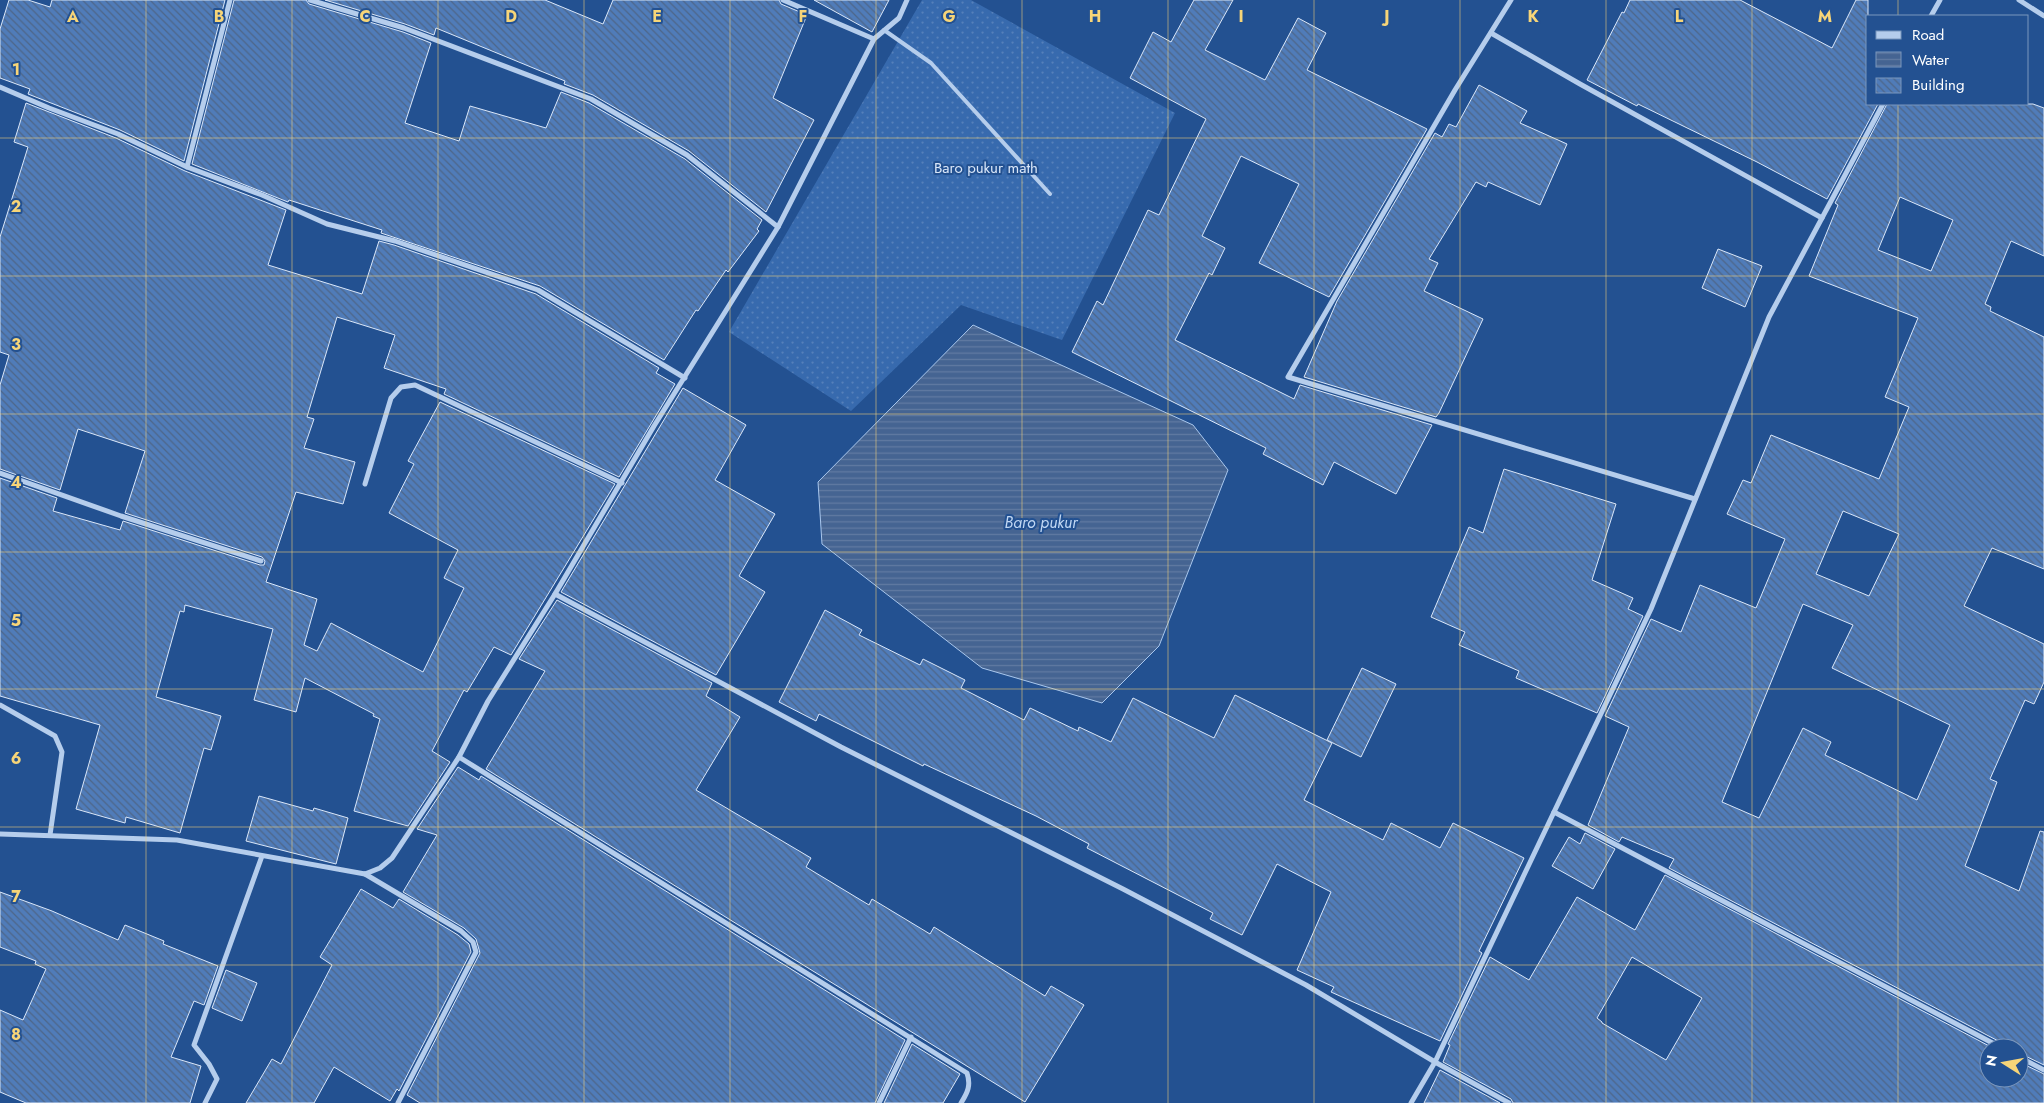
<svg xmlns="http://www.w3.org/2000/svg" width="2044" height="1103" viewBox="0 0 2044 1103" font-family="Jost,sans-serif">
  <defs>
    <pattern id="grass-dots" width="8" height="8" patternUnits="userSpaceOnUse" patternTransform="scale(1.25)"><rect width="8" height="8" fill="#376aae"/><path d="M2 2h.1M6 6h.1" fill="none" stroke="#5580ba" stroke-width="1.8" stroke-linecap="round"/></pattern>
    <pattern id="water-rules" width="6" height="5" patternUnits="userSpaceOnUse" patternTransform="scale(1.25)"><rect width="6" height="5" fill="#456492"/><path d="M0 2.5h6" fill="none" stroke="#617ba2"/></pattern>
    <pattern id="building-back-hatch" width="6" height="6" patternUnits="userSpaceOnUse" patternTransform="scale(1.25)"><rect width="6" height="6" fill="#507cb9"/><path d="M-1 5l2 2M0 0l6 6M5-1l2 2" fill="none" stroke="#4e6688"/></pattern>
  </defs>
  <rect width="100%" height="100%" fill="#235191"/>
  <!-- grass -->
  <path fill="url(#grass-dots)" d="M 922,0 L 971,0 L 1175,113 L 1062,340 L 961,305 L 851,411 L 729,332 Z"/>
  <!-- water -->
  <path fill="url(#water-rules)" stroke="#a9c7ed" d="M 973,325 L 1193,425 L 1228,470 L 1159,646 L 1102,703 L 982,668 L 822,544 L 818,482 Z"/>
  <!-- building -->
  <g fill="url(#building-back-hatch)" stroke="#dae7f9" fill-rule="evenodd">
    <path d="M 9,0 L 28,0 L 50,7 L 52,0 L 225,0 L 184,161 L 120,130 L 28,94 L 30,89 L 0,78 L 0,29 Z"/>
    <path d="M 234,0 L 306,0 L 309,4 L 403,32 L 431,43 L 405,123 L 459,141 L 470,106 L 546,128 L 561,92 L 589,103 L 685,159 L 762,220 L 757,229 L 759,231 L 728,272 L 726,270 L 698,311 L 696,310 L 664,360 L 540,286 L 381,233 L 382,230 L 289,200 L 288,202 L 192,164 Z"/>
    <path d="M 325,0 L 545,0 L 603,24 L 613,0 L 779,0 L 781,4 L 807,15 L 773,98 L 814,120 L 766,212 L 689,151 L 593,95 L 564,84 L 565,81 L 436,28 L 434,35 L 405,24 Z"/>
    <path d="M 814,0 L 889,0 L 872,32 Z"/>
    <path d="M 1194,0 L 1233,0 L 1205,50 L 1265,80 L 1298,18 L 1326,33 L 1307,70 L 1427,129 L 1329,297 L 1259,263 L 1299,184 L 1241,156 L 1202,236 L 1225,248 L 1212,275 L 1209,273 L 1175,340 L 1294,399 L 1300,385 L 1432,425 L 1396,494 L 1334,462 L 1323,485 L 1263,454 L 1266,448 L 1072,352 L 1097,301 L 1103,305 L 1148,210 L 1159,215 L 1206,119 L 1130,78 L 1153,32 L 1171,42 Z"/>
    <path d="M 1630,0 L 1740,0 L 1832,48 L 1856,0 L 1868,0 L 1868,104 L 1878,104 L 1827,199 L 1757,162 L 1638,104 L 1637,106 L 1587,80 L 1622,12 L 1624,13 Z"/>
    <path d="M 1479,85 L 1527,111 L 1520,123 L 1567,144 L 1540,205 L 1488,182 L 1486,187 L 1476,182 L 1429,259 L 1438,263 L 1424,291 L 1483,319 L 1439,413 L 1436,417 L 1304,377 L 1337,301 L 1435,133 L 1442,137 L 1449,124 L 1456,127 Z"/>
    <path d="M 26,103 L 116,138 L 185,171 L 286,210 L 268,265 L 362,294 L 379,241 L 394,245 L 536,294 L 659,368 L 656,373 L 675,384 L 619,477 L 444,394 L 446,389 L 384,368 L 395,335 L 337,317 L 307,417 L 314,419 L 304,448 L 355,462 L 343,504 L 296,492 L 266,582 L 317,599 L 304,645 L 317,651 L 331,623 L 423,672 L 464,588 L 444,578 L 458,550 L 389,513 L 414,464 L 408,461 L 440,402 L 615,484 L 511,655 L 494,647 L 467,692 L 464,690 L 432,751 L 450,762 L 408,826 L 354,811 L 380,719 L 373,716 L 374,714 L 305,678 L 296,712 L 254,700 L 273,629 L 185,605 L 184,612 L 180,611 L 156,697 L 221,716 L 211,750 L 204,748 L 180,833 L 126,817 L 125,823 L 76,809 L 100,725 L 0,696 L 0,478 L 57,498 L 53,511 L 120,530 L 123,521 L 260,565 L 264,565 L 265,561 L 262,557 L 125,513 L 145,451 L 78,429 L 60,490 L 0,469 L 0,385 L 9,355 L 0,352 L 0,237 L 28,147 L 14,142 Z"/>
    <path d="M 1887,104 L 2033,104 L 2044,108 L 2044,256 L 2011,241 L 1985,304 L 1991,307 L 1990,311 L 2044,337 L 2044,569 L 1992,548 L 1964,606 L 2044,644 L 2044,682 L 2034,704 L 2025,700 L 1990,779 L 1997,782 L 1965,866 L 2019,891 L 2040,831 L 2044,832 L 2044,1065 L 2019,1053 L 2019,1048 L 2006,1048 L 2004,1044 L 1669,868 L 1674,859 L 1622,837 L 1619,842 L 1588,825 L 1629,727 L 1605,716 L 1651,619 L 1681,632 L 1700,585 L 1756,608 L 1785,539 L 1727,514 L 1743,480 L 1751,483 L 1771,435 L 1879,479 L 1909,407 L 1885,397 L 1918,318 L 1809,276 L 1838,205 L 1835,203 ZM 1900,197 L 1953,220 L 1931,271 L 1878,250 ZM 1843,511 L 1899,534 L 1869,596 L 1816,574 ZM 1803,604 L 1853,625 L 1832,668 L 1950,725 L 1917,800 L 1825,755 L 1831,742 L 1803,728 L 1759,818 L 1722,802 Z"/>
    <path d="M 1718,249 L 1762,266 L 1745,307 L 1702,288 Z"/>
    <path d="M 683,388 L 746,425 L 715,480 L 775,514 L 739,576 L 765,592 L 716,675 L 561,592 Z"/>
    <path d="M 1504,469 L 1616,504 L 1592,580 L 1633,598 L 1628,609 L 1643,616 L 1597,713 L 1516,678 L 1519,671 L 1459,645 L 1465,632 L 1431,617 L 1469,527 L 1483,533 Z"/>
    <path d="M 557,600 L 712,683 L 706,696 L 740,717 L 696,790 L 811,858 L 806,867 L 869,905 L 872,899 L 930,934 L 934,927 L 1045,996 L 1051,986 L 1084,1005 L 1025,1102 L 486,769 L 545,671 L 519,659 Z"/>
    <path d="M 825,610 L 862,630 L 859,635 L 920,665 L 923,659 L 965,680 L 961,688 L 1024,720 L 1030,708 L 1078,731 L 1079,727 L 1111,742 L 1133,698 L 1214,738 L 1235,695 L 1332,743 L 1304,800 L 1383,840 L 1391,823 L 1440,848 L 1453,823 L 1524,858 L 1479,951 L 1482,953 L 1440,1041 L 1331,992 L 1334,987 L 1297,970 L 1331,892 L 1277,864 L 1242,935 L 1210,919 L 1213,913 L 1087,848 L 1089,844 L 1036,816 L 924,764 L 923,766 L 819,714 L 816,721 L 779,702 Z"/>
    <path d="M 1362,668 L 1396,684 L 1361,757 L 1327,740 Z"/>
    <path d="M 458,767 L 479,780 L 481,776 L 905,1040 L 875,1103 L 420,1103 L 407,1095 L 480,953 L 476,939 L 464,928 L 403,892 L 437,835 L 417,829 Z"/>
    <path d="M 259,796 L 313,811 L 314,808 L 348,818 L 336,864 L 246,841 Z"/>
    <path d="M 1585,833 L 1615,849 L 1593,889 L 1552,866 L 1569,837 L 1580,844 Z"/>
    <path d="M 1665,875 L 1993,1048 L 1989,1048 L 1989,1078 L 2019,1078 L 2019,1062 L 2044,1074 L 2044,1103 L 1513,1103 L 1511,1099 L 1443,1062 L 1450,1045 L 1448,1044 L 1490,957 L 1529,980 L 1577,897 L 1635,930 ZM 1632,957 L 1702,998 L 1666,1060 L 1602,1023 L 1602,1022 L 1597,1018 Z"/>
    <path d="M 361,889 L 393,908 L 399,899 L 458,935 L 469,944 L 471,952 L 399,1091 L 397,1089 L 390,1101 L 334,1067 L 314,1103 L 246,1103 L 272,1059 L 281,1064 L 332,965 L 320,957 Z"/>
    <path d="M 0,892 L 52,911 L 118,940 L 125,925 L 164,941 L 163,944 L 218,966 L 204,1005 L 194,1001 L 171,1057 L 201,1066 L 190,1103 L 26,1103 L 0,1092 L 0,1010 L 23,1020 L 46,969 L 35,964 L 36,961 L 0,947 Z"/>
    <path d="M 226,970 L 257,983 L 242,1021 L 212,1008 Z"/>
    <path d="M 912,1044 L 960,1074 L 943,1103 L 884,1103 Z"/>
    <path d="M 1440,1070 L 1500,1103 L 1424,1103 Z"/>
  </g>
  <g fill="none" stroke-linecap="round" stroke-linejoin="round">
    <!-- lane -->
    <path stroke="#b5cdec" stroke-width="4" d="M 884,30 L 931,63 L 1050,194"/>
    <!-- street -->
    <g stroke="#b5cdec" stroke-width="5">
      <path d="M 310,0 L 404,28 L 591,99 L 687,155 L 778,227"/>
      <path d="M 783,0 L 874,39"/>
      <path d="M 1511,0 L 1455,90 L 1288,377 L 1695,499"/>
      <path d="M 2019,0 L 2044,16"/>
      <path d="M 1931,16 L 1940,0"/>
      <path d="M 1491,33 L 1580,84 L 1822,218"/>
      <path d="M 0,87 L 49,108 L 118,134 L 187,167 L 262,195 L 327,224 L 395,241 L 538,290 L 685,378"/>
      <path d="M 1883,104 L 1769,317 L 1651,609 L 1554,812 L 2002,1048"/>
      <path d="M 187,167 L 230,0"/>
      <path d="M 0,473 L 121,516 L 261,561"/>
      <path d="M 365,484 L 391,398 L 401,387 L 415,385 L 622,483"/>
      <path d="M 555,594 L 841,747 L 1123,889 L 1306,985 L 1435,1062 L 1411,1103"/>
      <path d="M 0,705 L 55,736 L 62,752 L 50,835"/>
      <path d="M 459,757 L 967,1073 C 971,1085 968,1092 961,1103"/>
      <path d="M 0,834 L 177,840 L 365,874 L 380,868 L 392,858 L 459,757 L 488,701 L 555,594 L 654,426 L 778,227 L 874,39 L 899,18 L 907,0"/>
      <path d="M 365,874 L 461,931 L 473,942 L 476,952 L 398,1103"/>
      <path d="M 2019,1057 L 2044,1070"/>
      <path d="M 205,1103 L 217,1079 L 209,1064 L 194,1045 L 262,856"/>
      <path d="M 879,1103 L 911,1037"/>
      <path d="M 1509,1103 L 1435,1062 L 1554,812"/>
    </g>
  </g>
  <!-- grid -->
  <path fill="none" stroke="#f7d578" stroke-width="1" stroke-opacity="0.55" d="M 146,0 L 146,1103M 292,0 L 292,1103M 438,0 L 438,1103M 584,0 L 584,1103M 730,0 L 730,1103M 876,0 L 876,1103M 1022,0 L 1022,1103M 1168,0 L 1168,1103M 1314,0 L 1314,1103M 1460,0 L 1460,1103M 1606,0 L 1606,1103M 1752,0 L 1752,1103M 1898,0 L 1898,16M 1898,104 L 1898,1103M 0,138 L 2044,138M 0,276 L 2044,276M 0,414 L 2044,414M 0,552 L 2044,552M 0,689 L 2044,689M 0,827 L 2044,827M 0,965 L 2044,965"/>
  <g text-anchor="middle" dominant-baseline="central" stroke-width="4" stroke-linejoin="round" paint-order="stroke">
    <!-- park labels -->
    <g font-size="15" fill="#dae7f9" stroke="#235191">
      <text x="986" y="168">Baro pukur math</text>
    </g>
    <!-- water labels -->
    <g font-size="16" font-style="italic" fill="#c1d7f3" stroke="#235191">
      <text x="1041" y="522">Baro pukur</text>
    </g>
  </g>
  <g font-size="16" text-anchor="middle" font-weight="bold" fill="#f7d578" stroke="#235191" stroke-width="4" stroke-linejoin="round" paint-order="stroke">
    <text x="73" y="22">A</text>
    <text x="219" y="22">B</text>
    <text x="365" y="22">C</text>
    <text x="511" y="22">D</text>
    <text x="657" y="22">E</text>
    <text x="803" y="22">F</text>
    <text x="949" y="22">G</text>
    <text x="1095" y="22">H</text>
    <text x="1241" y="22">I</text>
    <text x="1387" y="22">J</text>
    <text x="1533" y="22">K</text>
    <text x="1679" y="22">L</text>
    <text x="1825" y="22">M</text>
    <text x="16" y="75">1</text>
    <text x="16" y="212">2</text>
    <text x="16" y="350">3</text>
    <text x="16" y="488">4</text>
    <text x="16" y="626">5</text>
    <text x="16" y="764">6</text>
    <text x="16" y="902">7</text>
    <text x="16" y="1040">8</text>
  </g>
  <!-- legend -->
  <rect x="1866" y="15" width="162" height="90" fill="#235191" stroke="#7b97bd"/>
  <rect x="1876" y="31" width="25" height="8" fill="#b5cdec" stroke="#7b97bd"/>
  <text x="1912" y="40" font-size="15" fill="#ffffff">Road</text>
  <rect x="1876" y="52" width="25" height="15" fill="url(#water-rules)" stroke="#7b97bd"/>
  <text x="1912" y="65" font-size="15" fill="#ffffff">Water</text>
  <rect x="1876" y="78" width="25" height="15" fill="url(#building-back-hatch)" stroke="#7b97bd"/>
  <text x="1912" y="90" font-size="15" fill="#ffffff">Building</text>
  <!-- north arrow -->
  <g transform="translate(2004 1063) rotate(281)"><circle r="24" fill="#235191" stroke="#7b97bd"/>
  <path d="M0-4L9 19L0 12L-9 19Z" fill="#f7d578"/>
  <text y="-8" font-size="14" font-weight="bold" text-anchor="middle" fill="#ffffff">N</text>
  </g>
</svg>
